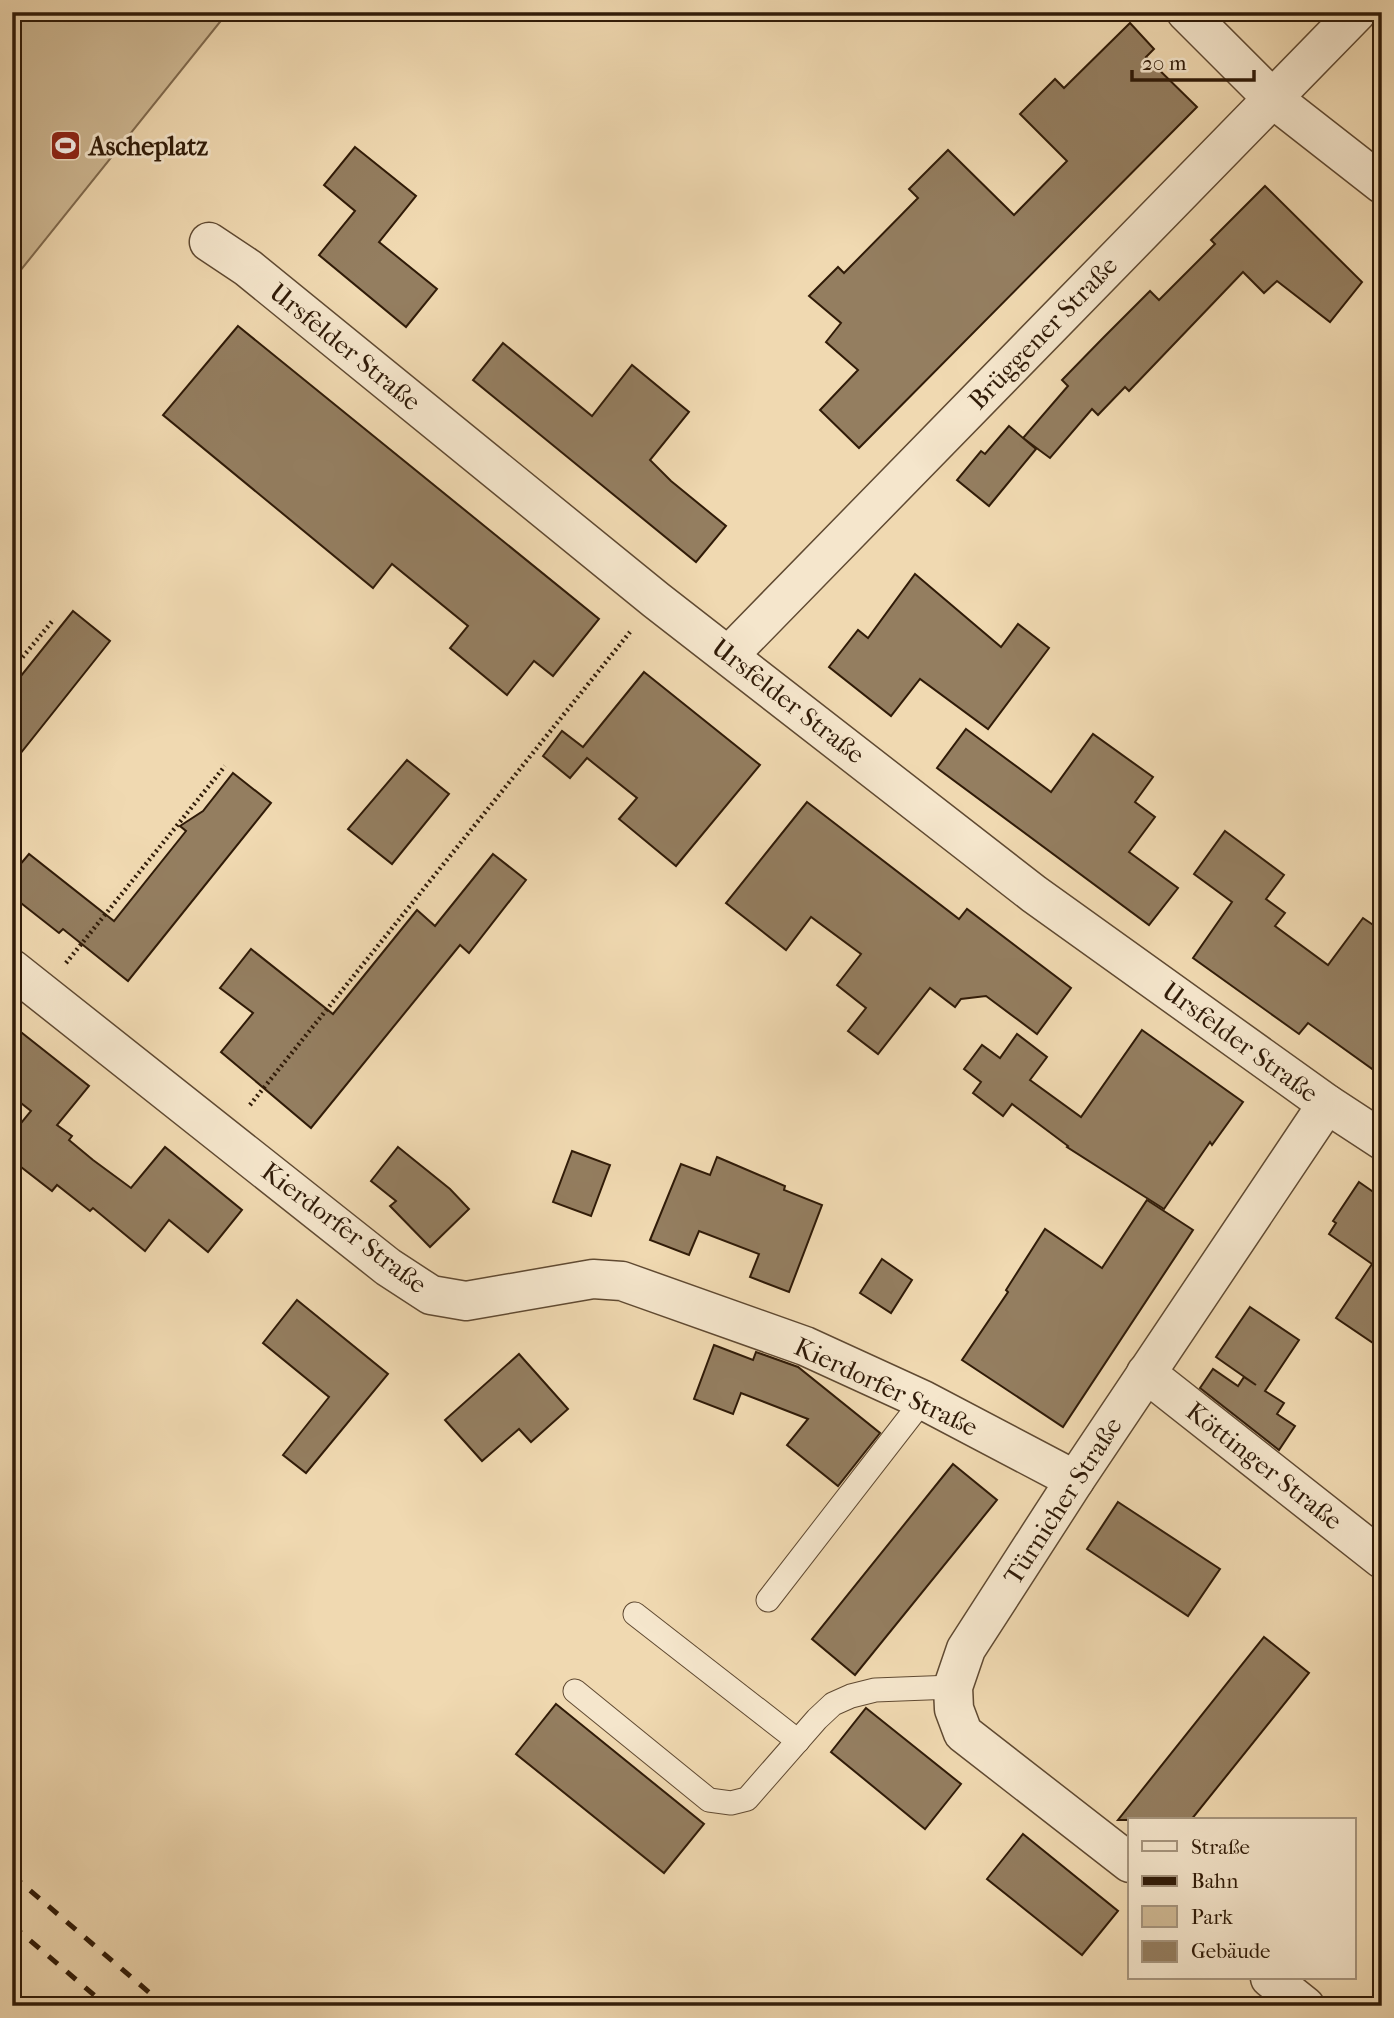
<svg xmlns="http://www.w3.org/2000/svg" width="1394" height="2018" viewBox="0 0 1394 2018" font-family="'IM FELL French Canon',serif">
  <rect width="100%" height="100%" fill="#f0d9b1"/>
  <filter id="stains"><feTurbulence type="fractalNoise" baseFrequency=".00286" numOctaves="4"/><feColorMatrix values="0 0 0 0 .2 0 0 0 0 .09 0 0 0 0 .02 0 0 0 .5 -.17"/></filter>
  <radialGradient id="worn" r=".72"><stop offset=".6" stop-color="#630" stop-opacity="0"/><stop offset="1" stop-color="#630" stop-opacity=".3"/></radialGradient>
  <!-- park -->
  <path fill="#cfb994" stroke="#806a4e" stroke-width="2" d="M 12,12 L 228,12 L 12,281 Z"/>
  <!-- building -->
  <g fill="#947e60" stroke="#301b08" stroke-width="2">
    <path d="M 1130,23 L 1154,49 L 1146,57 L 1197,107 L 859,448 L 820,410 L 858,370 L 826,342 L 841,323 L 809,296 L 838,267 L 844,273 L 918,198 L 909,189 L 948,150 L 1014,215 L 1067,161 L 1020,114 L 1055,79 L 1064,88 Z"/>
    <path d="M 355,147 L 416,196 L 379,242 L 437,289 L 406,327 L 319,255 L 355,211 L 324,185 Z"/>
    <path d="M 1265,186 L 1362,282 L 1330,322 L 1277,281 L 1264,293 L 1243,272 L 1129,391 L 1125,387 L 1098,415 L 1092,409 L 1050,458 L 1023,438 L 1068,386 L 1062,380 L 1103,338 L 1150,291 L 1159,300 L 1215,244 L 1211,240 Z"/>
    <path d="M 238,326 L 599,619 L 553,676 L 534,661 L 507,695 L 450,648 L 468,626 L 392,564 L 373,588 L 163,415 Z"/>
    <path d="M 503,343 L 592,416 L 632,365 L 689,412 L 650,460 L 671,481 L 726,526 L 696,562 L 473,380 Z"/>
    <path d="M 1009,426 L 1036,449 L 989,506 L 957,480 L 981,451 L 985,454 Z"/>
    <path d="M 915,574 L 1001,647 L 1018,624 L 1049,648 L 988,729 L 920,679 L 891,716 L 829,667 L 858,630 L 868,638 Z"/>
    <path d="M 73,611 L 110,641 L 12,764 L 12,687 Z"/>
    <path d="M 644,672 L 760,765 L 676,866 L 619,819 L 637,798 L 587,758 L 570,778 L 543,756 L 562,731 L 583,747 Z"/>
    <path d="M 966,729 L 1051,792 L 1093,734 L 1153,777 L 1135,802 L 1155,817 L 1129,852 L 1178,888 L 1149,925 L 937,768 Z"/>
    <path d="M 407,760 L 449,794 L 392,864 L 348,829 Z"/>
    <path d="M 233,773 L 271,803 L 128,981 L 63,929 L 59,933 L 12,896 L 12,874 L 29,854 L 114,921 L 186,831 L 180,826 L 203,811 Z"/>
    <path d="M 807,802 L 959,919 L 967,909 L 1071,988 L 1037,1034 L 986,996 L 961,999 L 955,1007 L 930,988 L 878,1054 L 848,1031 L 866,1008 L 837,985 L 861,954 L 811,917 L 786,950 L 726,903 Z"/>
    <path d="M 1225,831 L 1284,875 L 1266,899 L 1285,913 L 1275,926 L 1328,965 L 1363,918 L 1382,931 L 1382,1076 L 1308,1023 L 1299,1034 L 1193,958 L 1232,902 L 1194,874 Z"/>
    <path d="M 493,854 L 526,880 L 469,953 L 460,945 L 311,1128 L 221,1052 L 253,1013 L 220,988 L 251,949 L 333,1014 L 417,910 L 435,926 Z"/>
    <path d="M 12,1025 L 89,1086 L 57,1125 L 72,1136 L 69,1140 L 93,1160 L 131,1188 L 165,1147 L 242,1210 L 208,1252 L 169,1220 L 145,1251 L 93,1208 L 90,1211 L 57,1185 L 52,1191 L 12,1160 L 12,1134 L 31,1111 L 12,1096 Z"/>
    <path d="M 1142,1030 L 1243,1102 L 1212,1145 L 1210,1142 L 1164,1209 L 1067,1147 L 1068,1146 L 1012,1104 L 1003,1116 L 973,1093 L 981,1082 L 964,1069 L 982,1045 L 1000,1058 L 1017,1034 L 1047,1057 L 1030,1080 L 1081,1117 Z"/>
    <path d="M 398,1147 L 450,1189 L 469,1209 L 430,1247 L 390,1206 L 396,1201 L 371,1181 Z"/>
    <path d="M 572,1151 L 610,1165 L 591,1216 L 553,1202 Z"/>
    <path d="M 717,1157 L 785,1186 L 784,1190 L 822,1205 L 789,1292 L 750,1277 L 759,1254 L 699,1231 L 689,1255 L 650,1240 L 681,1164 L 710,1175 Z"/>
    <path d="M 1359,1182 L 1382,1198 L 1382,1349 L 1336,1318 L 1372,1264 L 1329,1234 L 1336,1223 L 1333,1221 Z"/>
    <path d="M 1147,1200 L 1193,1230 L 1063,1427 L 962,1360 L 1008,1292 L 1006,1290 L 1045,1229 L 1102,1268 Z"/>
    <path d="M 882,1259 L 912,1280 L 891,1313 L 860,1293 Z"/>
    <path d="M 297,1300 L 388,1374 L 306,1473 L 283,1455 L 329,1397 L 263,1343 Z"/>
    <path d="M 1250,1307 L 1299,1340 L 1265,1391 L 1284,1403 L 1277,1414 L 1295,1426 L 1279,1450 L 1200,1388 L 1213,1369 L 1238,1386 L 1244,1377 L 1256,1385 L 1216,1357 Z"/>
    <path d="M 714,1345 L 753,1360 L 756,1352 L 798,1367 L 880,1433 L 838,1486 L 787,1445 L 808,1419 L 741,1393 L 733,1414 L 694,1399 Z"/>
    <path d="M 519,1354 L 568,1409 L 531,1442 L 519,1429 L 482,1461 L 445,1420 Z"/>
    <path d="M 953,1464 L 997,1500 L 855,1675 L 812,1639 Z"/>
    <path d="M 1118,1502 L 1220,1569 L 1188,1616 L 1087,1549 Z"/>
    <path d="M 1264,1637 L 1309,1673 L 1191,1820 L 1118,1820 Z"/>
    <path d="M 556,1704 L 704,1824 L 664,1873 L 516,1754 Z"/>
    <path d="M 866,1708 L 961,1784 L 925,1829 L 831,1752 Z"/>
    <path d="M 1023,1834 L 1118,1911 L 1082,1955 L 987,1879 Z"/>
  </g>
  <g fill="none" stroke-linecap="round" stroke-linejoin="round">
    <defs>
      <g id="service">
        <path d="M 768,1600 L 923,1400"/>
        <path d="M 635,1614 L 798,1741"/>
        <path d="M 575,1691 L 709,1800 L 731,1803 L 747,1799 L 817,1719 L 833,1704 L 851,1696 L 875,1690 L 953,1687"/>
      </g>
      <g id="minor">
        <path d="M 1186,12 L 1272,98 L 1382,184"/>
        <path d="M 209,242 L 248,268 L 656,600 L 1034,894 L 1327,1104 L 1382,1140"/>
        <path d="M 729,655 L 1357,12"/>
        <path d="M 12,969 L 388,1267 L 431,1295 L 466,1301 L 593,1279 L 622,1281 L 805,1346 L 923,1400 L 1075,1480"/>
        <path d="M 1146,1373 L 1382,1559"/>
        <path d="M 1130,1863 L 963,1733 L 954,1709 L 953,1687 L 966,1649 L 1075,1480 L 1327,1104"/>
        <path d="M 1270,1978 L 1305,2006"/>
      </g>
    </defs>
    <!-- service casing -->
    <use href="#service" stroke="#604a32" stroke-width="25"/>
    <!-- minor casing -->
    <use href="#minor" stroke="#604a32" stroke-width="41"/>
    <!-- path -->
    <g stroke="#301b08" stroke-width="4.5" stroke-dasharray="2 3.5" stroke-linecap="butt">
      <path d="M 12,670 L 54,619"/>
      <path d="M 66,963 L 225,766"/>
      <path d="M 250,1105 L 630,632"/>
    </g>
    <!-- service -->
    <use href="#service" stroke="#f5e6cc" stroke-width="23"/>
    <!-- minor -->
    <use href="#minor" stroke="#f5e6cc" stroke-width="38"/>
    <!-- rail -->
    <g stroke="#301b08" stroke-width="5" stroke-dasharray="12 12" stroke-linecap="butt">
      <path d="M 12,1875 L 165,2006"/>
      <path d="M 12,1925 L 107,2006"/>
    </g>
  </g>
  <!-- icons -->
  <defs>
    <symbol id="stadium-square" viewBox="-11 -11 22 22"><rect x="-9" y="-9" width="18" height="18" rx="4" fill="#8f2418" stroke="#f5e6cc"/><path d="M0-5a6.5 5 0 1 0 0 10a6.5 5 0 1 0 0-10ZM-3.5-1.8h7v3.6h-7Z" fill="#fff"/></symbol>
  </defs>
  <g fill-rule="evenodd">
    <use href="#stadium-square" x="48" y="128" width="35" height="35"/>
  </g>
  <g text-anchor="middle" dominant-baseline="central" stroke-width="6" stroke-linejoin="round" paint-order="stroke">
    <!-- poi labels -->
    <g font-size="26" font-weight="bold" fill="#301b08" stroke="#f5e6cc" text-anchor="start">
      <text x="89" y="146">Ascheplatz</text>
    </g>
    <!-- street labels -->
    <g font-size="26" fill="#301b08" stroke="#f5e6cc">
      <text transform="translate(1043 333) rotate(-46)">Brüggener Straße</text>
      <text transform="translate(345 347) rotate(39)">Ursfelder Straße</text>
      <text transform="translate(788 701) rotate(38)">Ursfelder Straße</text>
      <text transform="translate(1240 1042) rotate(36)">Ursfelder Straße</text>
      <text transform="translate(344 1228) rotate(37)">Kierdorfer Straße</text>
      <text transform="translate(886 1387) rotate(25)">Kierdorfer Straße</text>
      <text transform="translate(1264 1466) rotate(38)">Köttinger Straße</text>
      <text transform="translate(1063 1501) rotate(-57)">Türnicher Straße</text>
    </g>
  </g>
  <!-- margin -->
  <rect width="1394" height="2018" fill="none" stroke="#f0d9b1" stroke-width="42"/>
  <rect x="14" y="14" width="1366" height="1990" fill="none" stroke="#301b08" stroke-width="3.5"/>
  <rect x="21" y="21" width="1352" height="1976" fill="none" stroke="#301b08" stroke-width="2"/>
  <!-- legend -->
  <rect x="1128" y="1818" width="228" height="161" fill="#f5e6cc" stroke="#a6957e" stroke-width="2"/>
  <rect x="1142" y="1841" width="35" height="10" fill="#f5e6cc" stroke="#a6957e" stroke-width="2"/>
  <text x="1191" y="1854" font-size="21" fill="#301b08">Straße</text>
  <rect x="1142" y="1876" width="35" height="10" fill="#301b08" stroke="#a6957e" stroke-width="2"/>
  <text x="1191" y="1888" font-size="21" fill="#301b08">Bahn</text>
  <rect x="1142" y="1906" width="35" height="21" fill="#cfb994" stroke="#a6957e" stroke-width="2"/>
  <text x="1191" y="1924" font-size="21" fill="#301b08">Park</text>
  <rect x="1142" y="1941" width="35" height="21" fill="#947e60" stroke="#a6957e" stroke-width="2"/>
  <text x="1191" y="1958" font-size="21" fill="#301b08">Gebäude</text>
  <!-- scale -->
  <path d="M1132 70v10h122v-10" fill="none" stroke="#301b08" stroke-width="3.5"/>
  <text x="1142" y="70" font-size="21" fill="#301b08" stroke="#f5e6cc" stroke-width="5" paint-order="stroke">20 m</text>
  <rect width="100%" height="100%" filter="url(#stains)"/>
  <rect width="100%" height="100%" fill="url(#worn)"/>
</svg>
